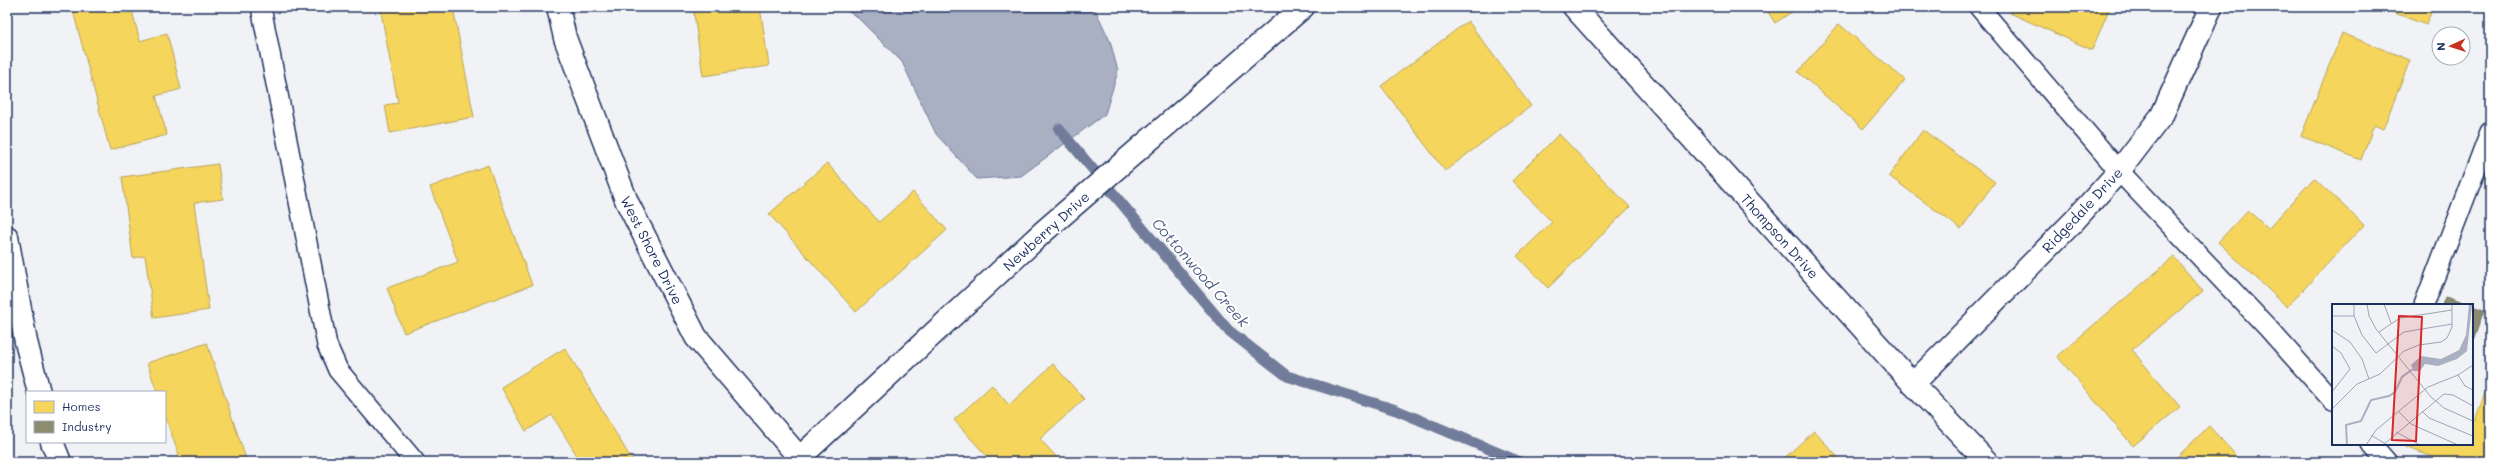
<svg xmlns="http://www.w3.org/2000/svg" width="2497" height="469" viewBox="0 0 2497 469" font-family="Mali,sans-serif">
  <rect width="100%" height="100%" fill="#f1f2f5"/>
  <filter id="ink" filterUnits="userSpaceOnUse"><feTurbulence type="fractalNoise" baseFrequency=".025" numOctaves="2"/><feDisplacementMap in="SourceGraphic" scale="8" xChannelSelector="R" yChannelSelector="G"/><feConvolveMatrix kernelMatrix="1 2 1 2 8 2 1 2 1" color-interpolation-filters="sRGB"/></filter>
  <g filter="url(#ink)">
    <!-- water -->
    <path fill="#a8b0c2" stroke="#707c9a" d="M 840,7 L 1094,7 L 1110,41 L 1118,71 L 1105,114 L 1021,176 L 977,179 L 936,134 L 902,62 L 856,16 Z"/>
    <!-- homes -->
    <g fill="#f6d55c" stroke="#b4a35d">
      <path d="M 89,7 L 131,7 L 140,41 L 167,33 L 181,89 L 156,96 L 167,135 L 110,150 L 73,11 Z"/>
      <path d="M 380,7 L 453,7 L 474,117 L 390,133 L 385,105 L 398,103 Z"/>
      <path d="M 693,7 L 760,7 L 769,66 L 703,76 Z"/>
      <path d="M 1765,7 L 1799,7 L 1775,23 Z"/>
      <path d="M 2012,7 L 2110,7 L 2092,50 L 2010,13 Z"/>
      <path d="M 2379,7 L 2433,7 L 2426,25 Z"/>
      <path d="M 1468,21 L 1531,106 L 1445,171 L 1381,86 Z"/>
      <path d="M 1839,24 L 1905,80 L 1863,129 L 1798,72 Z"/>
      <path d="M 2342,33 L 2410,60 L 2383,129 L 2374,125 L 2361,160 L 2301,136 Z"/>
      <path d="M 1923,130 L 1995,182 L 1961,229 L 1889,176 Z"/>
      <path d="M 1559,134 L 1630,207 L 1548,288 L 1517,256 L 1552,222 L 1512,181 Z"/>
      <path d="M 827,163 L 879,222 L 913,192 L 947,230 L 856,312 L 769,214 Z"/>
      <path d="M 218,164 L 223,199 L 194,203 L 209,310 L 154,318 L 145,256 L 133,258 L 122,177 Z"/>
      <path d="M 488,165 L 532,285 L 404,333 L 387,288 L 458,262 L 430,187 Z"/>
      <path d="M 2314,178 L 2364,225 L 2287,307 L 2218,242 L 2248,210 L 2268,229 Z"/>
      <path d="M 2174,257 L 2203,291 L 2132,350 L 2180,407 L 2133,446 L 2057,356 Z"/>
      <path d="M 207,343 L 247,462 L 181,462 L 165,415 L 165,392 L 157,392 L 147,363 Z"/>
      <path d="M 565,348 L 633,462 L 581,462 L 552,415 L 526,431 L 501,387 Z"/>
      <path d="M 1053,364 L 1084,399 L 1040,439 L 1061,462 L 992,462 L 954,420 L 992,385 L 1009,405 Z"/>
      <path d="M 2486,390 L 2490,391 L 2490,462 L 2447,462 L 2405,447 L 2405,444 L 2472,444 L 2472,419 L 2475,420 Z"/>
      <path d="M 2209,426 L 2242,462 L 2172,462 Z"/>
      <path d="M 1814,431 L 1842,462 L 1780,462 Z"/>
    </g>
    <!-- industry -->
    <g fill="#8c8c6e" stroke="#6a7069">
      <path d="M 2445,297 L 2470,305 L 2442,305 Z"/>
      <path d="M 2472,306 L 2484,310 L 2472,344 Z"/>
    </g>
    <g fill="none" stroke-linecap="round" stroke-linejoin="round">
      <!-- stream -->
      <path stroke="#707c9a" stroke-width="11" d="M 1059,129 L 1228,330 L 1287,376 L 1396,410 L 1520,462"/>
      <defs>
        <g id="lane">
          <path d="M 261,7 L 327,345 L 338,370 L 415,462"/>
          <path d="M 1979,7 L 2119,171 L 2267,327 L 2333,401"/>
          <path d="M 2424,305 L 2490,132"/>
          <path d="M 2371,444 L 2387,462"/>
        </g>
        <g id="street">
          <path d="M 558,7 L 565,38 L 627,202 L 696,337 L 803,462"/>
          <path d="M 1574,7 L 1913,384 L 1987,462"/>
          <path d="M 7,237 L 26,342 L 39,392"/>
          <path d="M 1913,384 L 2073,222 L 2119,171 L 2162,115 L 2211,7"/>
          <path d="M 52,442 L 60,462"/>
          <path d="M 795,462 L 1043,232 L 1303,7"/>
        </g>
      </defs>
      <!-- lane casing -->
      <use href="#lane" stroke="#1b2f5e" stroke-width="22"/>
      <!-- street casing -->
      <use href="#street" stroke="#1b2f5e" stroke-width="25"/>
      <!-- lane -->
      <use href="#lane" stroke="#fff" stroke-width="19"/>
      <!-- street -->
      <use href="#street" stroke="#fff" stroke-width="22"/>
    </g>
  </g>
  <g text-anchor="middle" dominant-baseline="central" stroke-width="4" stroke-linejoin="round" paint-order="stroke">
    <!-- street labels -->
    <g font-size="14" fill="#1b2f5e" stroke="#fff">
      <text transform="translate(2082 210) rotate(-47)">Ridgedale Drive</text>
      <text transform="translate(1046 231) rotate(-42)">Newberry Drive</text>
      <text transform="translate(1780 236) rotate(48)">Thompson Drive</text>
      <text transform="translate(652 250) rotate(63)">West Shore Drive</text>
    </g>
    <!-- water labels -->
    <g font-size="15" font-style="italic" fill="#4c5c81" stroke="#fff">
      <text transform="translate(1201 272) rotate(49)">Cottonwood Creek</text>
    </g>
  </g>
  <!-- overview -->
  <g transform="translate(2332 304)">
    <rect width="141" height="141" fill="#f1f2f5"/>
    <path d="M 137,0 L 140,1 L 135,47 L 125,55 L 106,62 L 93,60 L 88,67 L 82,67 L 79,61 L 89,52 L 109,55 L 127,46 L 134,31 Z" fill="#a8b0c2"/>
    <path fill="none" stroke="#a8b0c2" stroke-width="2" d="M 15,141 L 14,121 L 29,117 L 39,96 L 57,92 L 63,88 L 70,73 L 81,65"/>
    <path fill="none" stroke="#9ba4b9" stroke-width="1" d="M 35,0 L 37,12 L 44,25 L 99,93 L 112,104 L 141,117M 52,0 L 59,19M 0,12 L 22,12 L 22,0M 22,12 L 30,31 L 44,49 L 72,28 L 120,20M 0,26 L 18,38 L 30,55 L 37,75M 47,28 L 68,14 L 120,6M 0,42 L 9,49 L 18,65 L 0,88M 126,71 L 133,82 L 141,86M 0,105 L 25,80 L 48,70 L 72,47 L 87,41 L 109,38 L 115,34 L 120,23 L 120,0M 66,107 L 79,120 L 126,141M 90,107 L 97,114 L 141,132M 64,128 L 88,141M 39,131 L 55,141M 34,141 L 44,126 L 96,83 L 126,71 L 141,61M 51,141 L 112,90 L 121,91 L 141,102"/>
    <path fill="#d62828" fill-opacity="0.15" stroke="#d62828" stroke-width="2" d="M 67,12 L 90,13 L 84,137 L 60,136 Z"/>
    <rect width="141" height="141" fill="none" stroke="#1b2f5e" stroke-width="2"/>
  </g>
  <!-- margin -->
  <rect width="2497" height="469" fill="none" stroke="#fff" stroke-width="24"/>
  <rect x="12" y="12" width="2473" height="445" fill="none" stroke="#1b2f5e" stroke-width="1.5" filter="url(#ink)"/>
  <!-- legend -->
  <rect x="26" y="391" width="140" height="52" fill="#ffffff" stroke="#a4acbf"/>
  <rect x="34" y="401" width="20" height="12" fill="#f6d55c" stroke="#a4acbf"/>
  <text x="62" y="411" font-size="12" fill="#1b2f5e">Homes</text>
  <rect x="34" y="421" width="20" height="12" fill="#8c8c6e" stroke="#a4acbf"/>
  <text x="62" y="431" font-size="12" fill="#1b2f5e">Industry</text>
  <!-- north arrow -->
  <g transform="translate(2451 46) rotate(267)"><circle r="19" fill="#ffffff" stroke="#a4acbf"/>
  <path d="M0-3L7 15L0 10L-7 15Z" fill="#c8321e"/>
  <text y="-6" font-size="11" font-weight="bold" text-anchor="middle" fill="#1b2f5e">N</text>
  </g>
</svg>
